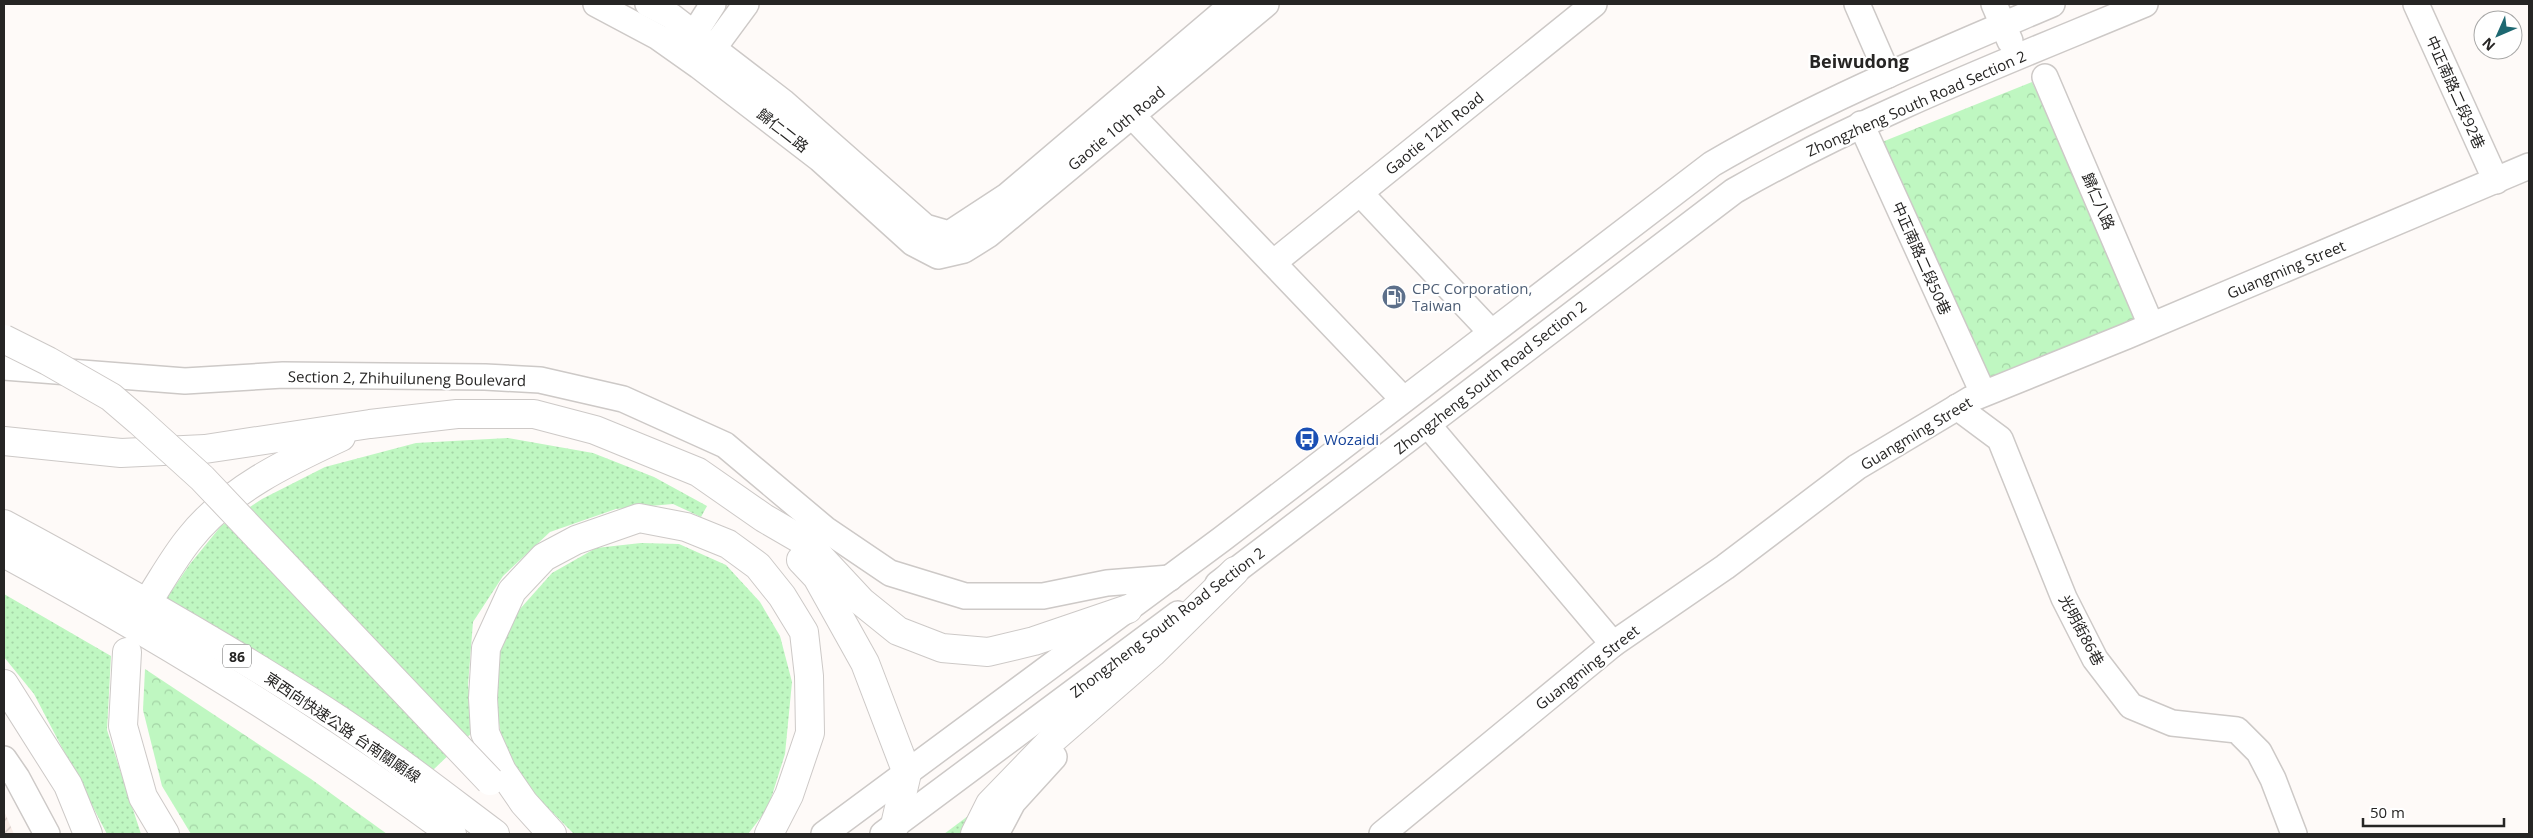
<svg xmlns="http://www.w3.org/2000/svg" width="2533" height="838" viewBox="0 0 2533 838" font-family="'Open Sans','Noto Sans TC',sans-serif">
  <defs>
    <pattern id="industrial-furrows" width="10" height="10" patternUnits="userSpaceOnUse" patternTransform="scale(1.25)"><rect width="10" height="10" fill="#f9ede8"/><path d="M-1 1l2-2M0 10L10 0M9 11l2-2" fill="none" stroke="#d5cbc7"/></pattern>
    <pattern id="grass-dots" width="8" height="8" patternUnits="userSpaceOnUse" patternTransform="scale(1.25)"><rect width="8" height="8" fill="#bff7c1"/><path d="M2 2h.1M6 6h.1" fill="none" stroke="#a4d4a6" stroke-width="1.8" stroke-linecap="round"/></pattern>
    <pattern id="forest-crowns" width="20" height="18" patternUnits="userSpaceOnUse" patternTransform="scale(1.25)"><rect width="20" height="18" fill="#bff7c1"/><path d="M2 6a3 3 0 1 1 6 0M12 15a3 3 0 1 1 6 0" fill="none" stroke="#a4d4a6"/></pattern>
  </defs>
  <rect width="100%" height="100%" fill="#fefaf8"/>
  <!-- industrial -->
  <path fill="url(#industrial-furrows)" d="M 4,811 L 14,834 L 4,834 Z"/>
  <!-- grass -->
  <g fill="url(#grass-dots)">
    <path d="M 508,438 L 593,453 L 654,477 L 707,506 L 701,517 L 673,504 L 616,509 L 550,532 L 503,576 L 473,622 L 468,685 L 476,729 L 433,770 L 316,688 L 166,599 L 190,564 L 221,526 L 262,499 L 325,467 L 416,443 Z"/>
    <path d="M 641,543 L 679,544 L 726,565 L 760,602 L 780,636 L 792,682 L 785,754 L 768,808 L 748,834 L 574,834 L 528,788 L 503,745 L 491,679 L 511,619 L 552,573 L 596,548 Z"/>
    <path d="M 4,594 L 111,656 L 107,730 L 141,834 L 107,834 L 34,694 L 4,657 Z"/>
    <path d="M 972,813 L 963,834 L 944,834 Z"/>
  </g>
  <!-- forest -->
  <g fill="url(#forest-crowns)">
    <path d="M 2032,82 L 2140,313 L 2127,336 L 1997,387 L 1976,377 L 1882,142 Z"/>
    <path d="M 145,669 L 311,779 L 387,834 L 191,834 L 162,786 L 143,710 Z"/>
  </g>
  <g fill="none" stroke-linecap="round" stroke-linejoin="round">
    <defs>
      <g id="minor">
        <path d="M 596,4 L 658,37 L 699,66 L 820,159 L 913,243 L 938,256 L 964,250 L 988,235 L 1266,4"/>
        <path d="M 648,4 L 671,16 L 783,102 L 925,227 L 949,234 L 1007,196 L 1233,4"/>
        <path d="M 1857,4 L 1888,75"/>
        <path d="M 1994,4 L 2010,41"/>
        <path d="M 2416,4 L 2496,181"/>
        <path d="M 685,48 L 713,4"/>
        <path d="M 704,61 L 746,4"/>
        <path d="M 2045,77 L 2151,325"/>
        <path d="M 1120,103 L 1403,399"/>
        <path d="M 1861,124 L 1983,393"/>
        <path d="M 1360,193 L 1491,332"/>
        <path d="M 1273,263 L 1594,4"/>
        <path d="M 4,367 L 185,381 L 283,375 L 485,377 L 540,380 L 623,399 L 725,445 L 825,529 L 890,573 L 965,596 L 1043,596 L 1107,583 L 1170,578"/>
        <path d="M 1957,407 L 2000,439 L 2064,598 L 2095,659 L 2131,706 L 2172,723 L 2237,730 L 2259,752 L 2273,779 L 2294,834"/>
        <path d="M 1428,425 L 1613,644"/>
        <path d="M 1218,584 L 1734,191 C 1865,116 2006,62 2145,4"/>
        <path d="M 4,759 L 17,778 L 47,834"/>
        <path d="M 824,834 L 1222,539 L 1712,164 C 1820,101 1937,53 2052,4"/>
        <path d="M 883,834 L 1178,614"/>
        <path d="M 996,834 L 1013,802 L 1054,757"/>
        <path d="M 1382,834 L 1613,644 L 1725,567 L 1857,467 L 1971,399 L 2127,336 L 2529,166"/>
      </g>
      <g id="highway">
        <path d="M 4,441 L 121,453 L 205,449 L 370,424 L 457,414 L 534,414 L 595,430 L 698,472 L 764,518 L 807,543 L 862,602 L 898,631 L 942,648 L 988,652 L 1034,641 L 1128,609"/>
        <path d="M 4,524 C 112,582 220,643 324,710 C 383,748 439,792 495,834"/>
        <path d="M 4,553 C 159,637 310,729 452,834"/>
        <path d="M 801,560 L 817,577 L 865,663 L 907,773 L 895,825"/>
        <path d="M 150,598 C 163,578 175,556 190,538 C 228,490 287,462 341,437"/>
        <path d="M 127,652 L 123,726 L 143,797 L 165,834"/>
        <path d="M 4,684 L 68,785 L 88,834"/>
        <path d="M 552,834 L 524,803 L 502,771 L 485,733 L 483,698 L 486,648 L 512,591 L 544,557 L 576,540 L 639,518 L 686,527 L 728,544 L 758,566 L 782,596 L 804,632 L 809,676 L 810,733 L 789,795 L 769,834"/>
        <path d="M 975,834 L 990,804 L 1052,740 L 1152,653 L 1235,571"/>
      </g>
    </defs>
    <!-- minor casing -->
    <use href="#minor" stroke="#cdc9c7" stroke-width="28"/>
    <!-- highway casing -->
    <use href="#highway" stroke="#cdc9c7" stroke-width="30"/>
    <!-- minor -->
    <use href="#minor" stroke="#fff" stroke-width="25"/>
    <!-- highway -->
    <use href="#highway" stroke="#fff" stroke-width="28"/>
    <defs>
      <path id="highway-bridge" d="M 4,339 L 48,361 L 111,397 L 139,421 L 202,478 L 490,781"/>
    </defs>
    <!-- highway-bridge casing -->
    <use href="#highway-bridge" stroke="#cdc9c7" stroke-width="30" stroke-linecap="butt"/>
    <!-- highway-bridge -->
    <use href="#highway-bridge" stroke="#fff" stroke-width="28"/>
  </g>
  <!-- icons -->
  <defs>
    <symbol id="fuel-disc" viewBox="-11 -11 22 22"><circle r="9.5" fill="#5c6f8a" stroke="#fff"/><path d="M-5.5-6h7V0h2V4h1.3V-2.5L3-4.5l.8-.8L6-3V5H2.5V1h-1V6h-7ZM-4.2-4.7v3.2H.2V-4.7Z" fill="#fff"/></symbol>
    <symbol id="bus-disc" viewBox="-11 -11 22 22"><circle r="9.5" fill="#1a4fb4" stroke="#fff"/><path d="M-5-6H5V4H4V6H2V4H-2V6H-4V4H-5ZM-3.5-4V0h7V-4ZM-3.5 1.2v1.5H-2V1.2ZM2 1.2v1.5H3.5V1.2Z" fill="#fff"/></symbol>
  </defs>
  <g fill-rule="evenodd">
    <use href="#fuel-disc" x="1380" y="283" width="28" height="28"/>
    <use href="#bus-disc" x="1293" y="425" width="28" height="28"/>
  </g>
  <g text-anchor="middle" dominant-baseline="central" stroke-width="4.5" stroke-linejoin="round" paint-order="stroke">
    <!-- shield labels -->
    <rect fill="#fff" stroke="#676666" stroke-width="1" x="223" y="644.5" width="28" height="23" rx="4"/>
    <g font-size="14" font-weight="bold" fill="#262524">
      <text x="237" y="656">86</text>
    </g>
    <!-- street labels -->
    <g font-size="15" fill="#262524" stroke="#fff">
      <text transform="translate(2456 92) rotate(66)">中正南路二段92巷</text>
      <text transform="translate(1916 103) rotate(-24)">Zhongzheng South Road Section 2</text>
      <text transform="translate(1116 128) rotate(-40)">Gaotie 10th Road</text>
      <text transform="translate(783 130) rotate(38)">歸仁二路</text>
      <text transform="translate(1434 133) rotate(-39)">Gaotie 12th Road</text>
      <text transform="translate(2099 201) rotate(67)">歸仁八路</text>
      <text transform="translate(1922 258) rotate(66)">中正南路二段50巷</text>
      <text transform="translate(2286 269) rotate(-23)">Guangming Street</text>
      <text transform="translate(1490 377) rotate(-38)">Zhongzheng South Road Section 2</text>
      <text transform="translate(407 378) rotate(1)">Section 2, Zhihuiluneng Boulevard</text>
      <text transform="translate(1916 433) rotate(-31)">Guangming Street</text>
      <text transform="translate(1167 622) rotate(-37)">Zhongzheng South Road Section 2</text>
      <text transform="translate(2082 630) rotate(62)">光明街86巷</text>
      <text transform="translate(1587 667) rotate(-38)">Guangming Street</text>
      <text transform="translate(343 727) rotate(34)">東西向快速公路 台南關廟線</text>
    </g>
    <!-- service labels -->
    <g font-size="15" fill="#4e5e75" stroke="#fff" text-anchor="start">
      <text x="1412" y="288">CPC Corporation,<tspan x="1412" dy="17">Taiwan</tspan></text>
    </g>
    <!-- transit labels -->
    <g font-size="15" fill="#164399" stroke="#fff" text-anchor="start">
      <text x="1324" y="439">Wozaidi</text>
    </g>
    <!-- quarter labels -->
    <g font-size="18" font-weight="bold" fill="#262524" stroke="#fff">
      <text x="1859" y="61">Beiwudong</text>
    </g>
  </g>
  <!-- border -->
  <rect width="2533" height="838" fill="none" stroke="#262524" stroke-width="10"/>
  <!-- north arrow -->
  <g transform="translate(2498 35) rotate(225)"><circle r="24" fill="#ffffff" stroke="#a8a8a7"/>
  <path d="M0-4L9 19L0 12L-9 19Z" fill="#1d6871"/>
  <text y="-8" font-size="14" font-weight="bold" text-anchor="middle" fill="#262524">N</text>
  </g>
  <!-- scale -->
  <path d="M2363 818v8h141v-8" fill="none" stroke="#262524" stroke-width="2.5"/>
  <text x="2370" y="818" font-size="15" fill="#262524" stroke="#ffffff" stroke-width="4" paint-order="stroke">50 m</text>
</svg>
